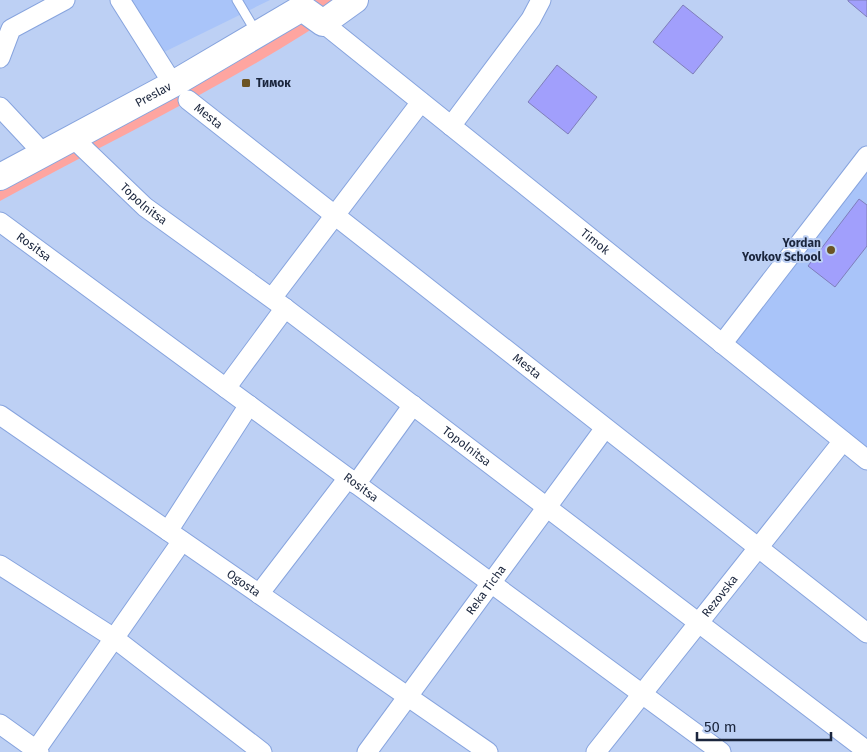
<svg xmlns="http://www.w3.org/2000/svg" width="867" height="752" viewBox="0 0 867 752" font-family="'Fira Sans',sans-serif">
  <rect width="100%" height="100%" fill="#bdd0f4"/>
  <!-- built -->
  <g fill="#a9c4f9">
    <path d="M 120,0 L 270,0 L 156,56 Z"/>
    <path d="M 867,156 L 867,460 L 722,344 Z"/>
  </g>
  <!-- green -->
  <path fill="#fea5a0" d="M 314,0 L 355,0 C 244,78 119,136 0,201 L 0,177 Z"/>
  <!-- building -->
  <g fill="#a19ffc" stroke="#7e7eba">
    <path d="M 848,0 L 867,0 L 867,17 L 848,1 Z"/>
    <path d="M 683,5 L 723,37 L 693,74 L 653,42 Z"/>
    <path d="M 557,65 L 597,97 L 568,134 L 528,102 Z"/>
    <path d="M 859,199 L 867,205 L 867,246 L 835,287 L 808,266 Z"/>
  </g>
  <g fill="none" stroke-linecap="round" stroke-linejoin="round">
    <defs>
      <path id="service" d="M 237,0 L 256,32"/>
      <g id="minor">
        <path d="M 120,0 L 173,84"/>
        <path id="s1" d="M 323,23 L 867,460"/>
        <path d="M 0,58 L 11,29 L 65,0"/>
        <path id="s2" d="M 188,100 L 867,633"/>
        <path d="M 0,107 L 43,153"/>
        <path d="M 451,126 L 531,19 L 541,0"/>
        <path id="s3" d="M 72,137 L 145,207 L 285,308 L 867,751"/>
        <path id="s4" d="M 0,222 L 721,752"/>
        <path d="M 272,298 L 421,102"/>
        <path d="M 722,344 L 867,156"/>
        <path d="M 226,388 L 285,308"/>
        <path id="s5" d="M 0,415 L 488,752"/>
        <path d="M 356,484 L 413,405"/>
        <path d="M 168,531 L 249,405"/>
        <path d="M 0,565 L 114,638 L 262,752"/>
        <path d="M 259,594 L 348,478"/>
        <path d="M 0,724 L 39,752"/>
        <path d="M 36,750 L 182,541"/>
        <path id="s6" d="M 367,752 L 605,428"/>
        <path id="s7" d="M 596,752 L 843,441"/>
      </g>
      <g id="secondary">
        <path id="s8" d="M 0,177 L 173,84 L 302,8 L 323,23 L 355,0"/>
      </g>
    </defs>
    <!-- service casing -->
    <use href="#service" stroke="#87a4de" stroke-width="11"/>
    <!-- minor casing -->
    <use href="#minor" stroke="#87a4de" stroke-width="21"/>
    <!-- secondary casing -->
    <use href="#secondary" stroke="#87a4de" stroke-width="28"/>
    <!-- service -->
    <use href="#service" stroke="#fff" stroke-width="9"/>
    <!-- minor -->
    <use href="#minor" stroke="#fff" stroke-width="19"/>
    <!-- secondary -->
    <use href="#secondary" stroke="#fff" stroke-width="26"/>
  </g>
  <!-- markers -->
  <g fill="#6b5424" stroke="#bdd0f4" stroke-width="2">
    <rect x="241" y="78" width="10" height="10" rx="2.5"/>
    <circle cx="831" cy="250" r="5"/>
  </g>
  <g text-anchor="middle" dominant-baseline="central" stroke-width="4" stroke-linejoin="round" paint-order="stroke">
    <!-- poi labels -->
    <g font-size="12" font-weight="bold" fill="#1b263d" stroke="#bdd0f4" text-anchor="start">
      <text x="256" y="83">Тимок</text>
      <text x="821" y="243" text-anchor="end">Yordan<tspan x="821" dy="14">Yovkov School</tspan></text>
    </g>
    <!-- street labels -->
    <g font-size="12" fill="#1b263d" stroke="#bdd0f4">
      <text stroke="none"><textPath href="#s8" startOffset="174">Preslav</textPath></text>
      <text stroke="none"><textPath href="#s2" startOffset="26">Mesta</textPath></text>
      <text stroke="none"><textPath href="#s3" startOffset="98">Topolnitsa</textPath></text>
      <text stroke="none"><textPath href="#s1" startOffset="349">Timok</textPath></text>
      <text stroke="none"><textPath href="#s4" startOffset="42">Rositsa</textPath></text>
      <text stroke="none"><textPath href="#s2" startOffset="431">Mesta</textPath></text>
      <text stroke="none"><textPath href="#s3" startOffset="502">Topolnitsa</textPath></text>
      <text stroke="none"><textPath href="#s4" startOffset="448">Rositsa</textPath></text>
      <text stroke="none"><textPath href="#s5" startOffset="296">Ogosta</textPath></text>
      <text stroke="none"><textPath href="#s6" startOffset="201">Reka Ticha</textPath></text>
      <text stroke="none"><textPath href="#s7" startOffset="199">Rezovska</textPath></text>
    </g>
  </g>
  <!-- scale -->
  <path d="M697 732v8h134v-8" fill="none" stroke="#1b263d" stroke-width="2.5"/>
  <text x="704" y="732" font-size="15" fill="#1b263d" stroke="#bdd0f4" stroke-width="4" paint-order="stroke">50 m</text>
</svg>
